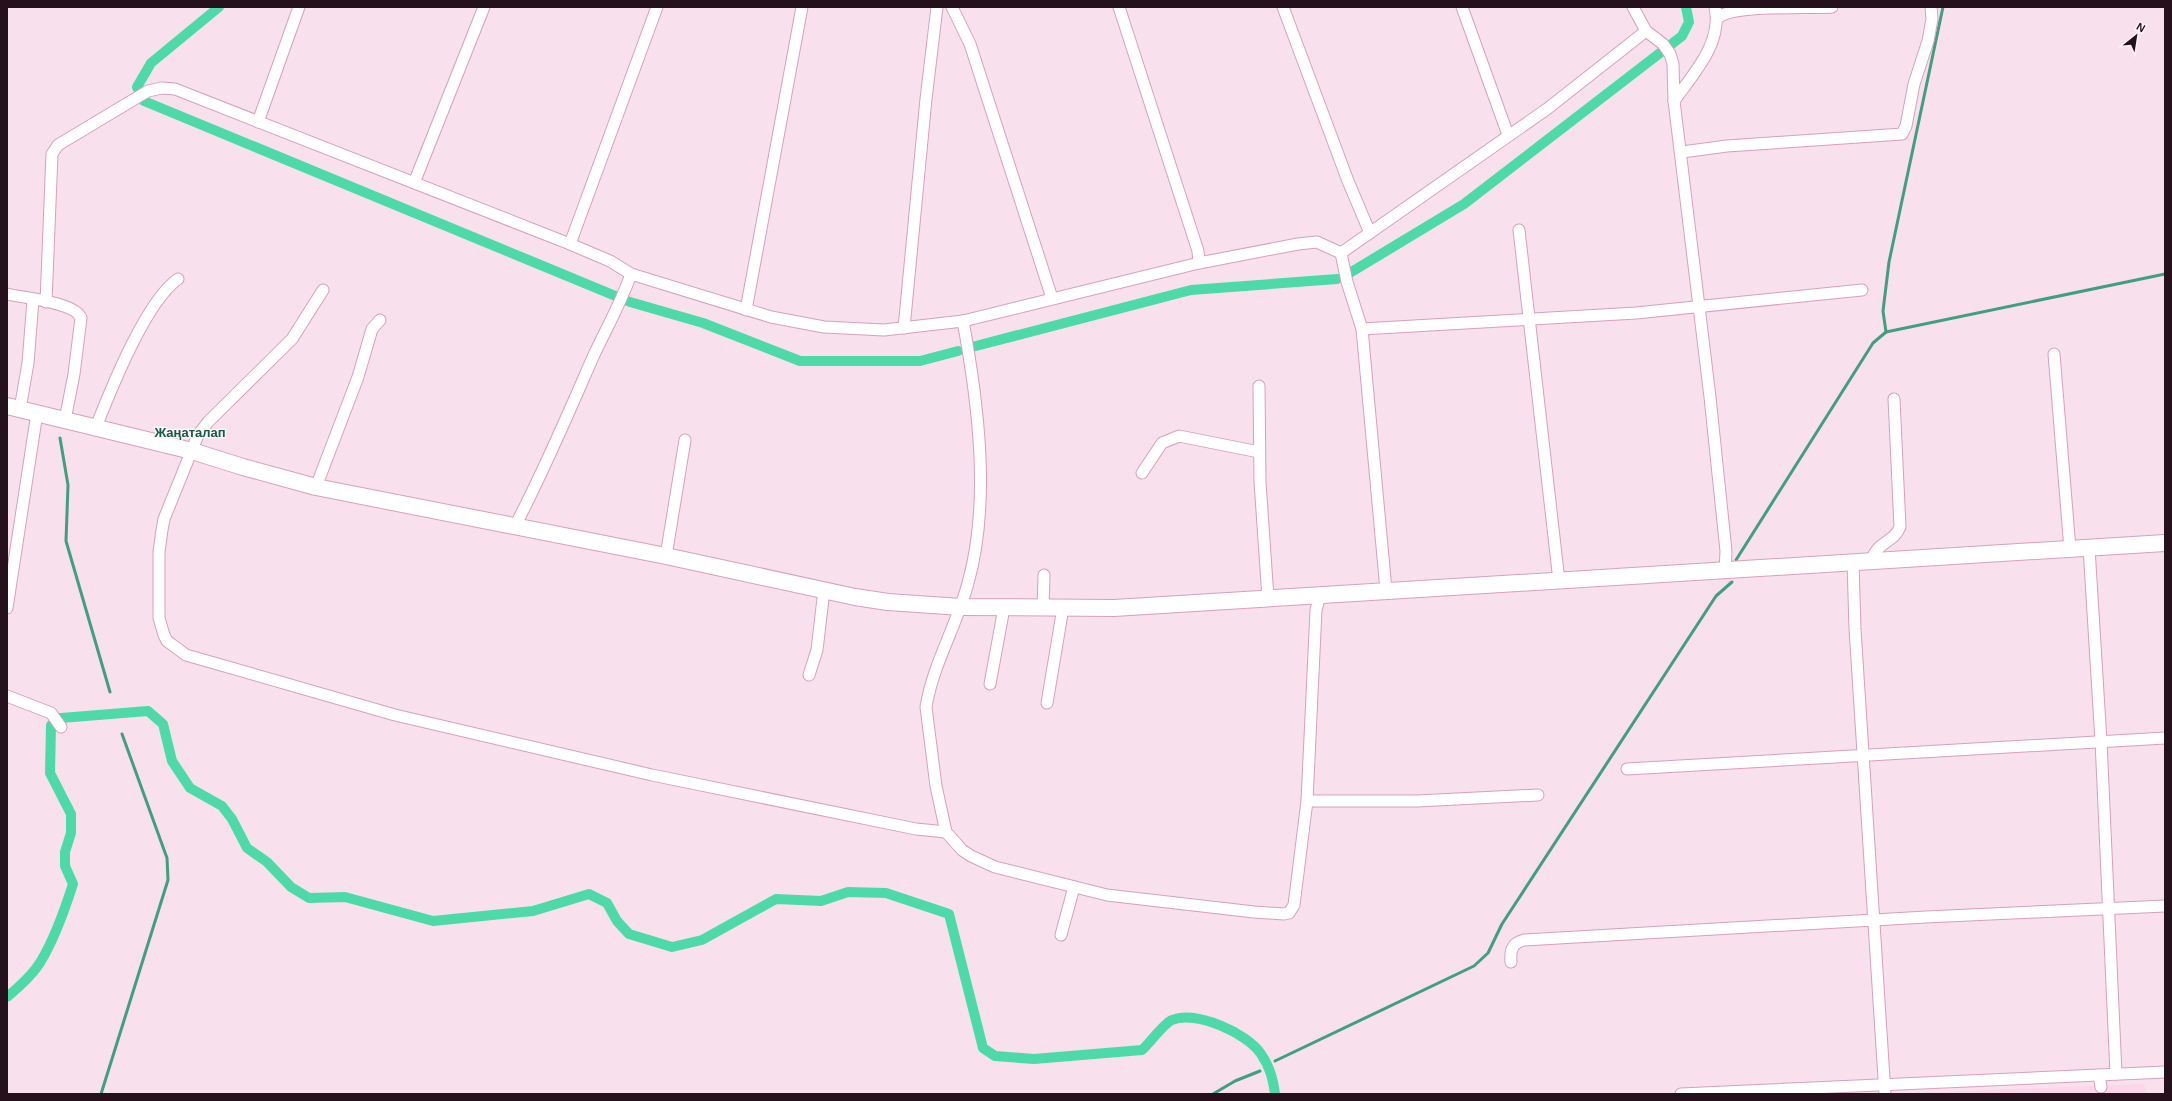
<svg xmlns="http://www.w3.org/2000/svg" width="2172" height="1101" viewBox="0 0 2172 1101" font-family="Arial,sans-serif">
  <rect width="100%" height="100%" fill="#f8e1ed"/>
  <!-- built -->
  <path fill="#fbd5e9" d="M 2144,1084 L 2147,1094 L 1891,1094 Z"/>
  <g fill="none" stroke-linecap="round" stroke-linejoin="round">
    <!-- stream -->
    <g stroke="#419e7e" stroke-width="3">
      <path d="M 1886,332 L 1883,311 L 1889,262 L 1943,7"/>
      <path d="M 60,438 L 68,485 L 66,541 L 110,692"/>
      <path d="M 1736,560 L 1873,343 L 1886,332 L 2165,274"/>
      <path d="M 1275,1061 L 1474,966 L 1488,953 L 1502,924 L 1716,596 L 1732,582"/>
      <path d="M 101,1094 L 168,880 L 167,858 L 122,734"/>
      <path d="M 1213,1094 L 1235,1081 L 1260,1071"/>
    </g>
    <!-- canal -->
    <g stroke="#4edaa8" stroke-width="10">
      <path d="M 219,7 L 151,63 L 137,87 L 144,101 L 630,302 L 703,323 L 800,361 L 920,361 L 958,351"/>
      <path d="M 1348,274 L 1464,204 L 1682,36 L 1689,22 L 1686,7"/>
      <path d="M 972,347 L 1191,290 L 1337,279"/>
      <path d="M 7,997 C 19,987 33,975 41,961 C 55,938 65,909 73,884 L 65,866 L 65,852 L 71,833 L 71,814 L 50,773 L 51,725 L 61,718 L 148,711 L 163,724 L 172,761 L 190,788 L 222,806 L 232,819 L 247,848 L 267,862 L 291,887 L 309,898 L 345,897 L 433,921 L 533,911 L 589,894 L 607,903 L 617,921 L 629,934 L 672,947 L 702,940 L 776,899 L 821,901 L 848,892 L 886,893 L 949,914 L 983,1048 L 995,1056 L 1034,1059 L 1142,1050 C 1149,1044 1164,1023 1172,1020 C 1196,1010 1247,1033 1261,1054 C 1270,1067 1273,1079 1275,1094"/>
    </g>
    <defs>
      <g id="street">
        <path d="M 952,7 L 970,44 L 1052,298"/>
        <path d="M 1119,7 L 1198,251 L 1199,263"/>
        <path d="M 1283,7 L 1348,181 L 1370,233"/>
        <path d="M 1462,7 L 1508,135"/>
        <path d="M 1633,7 L 1646,31 L 1663,44 L 1670,54 L 1673,64 L 1674,101 L 1710,397 L 1726,551 L 1725,570"/>
        <path d="M 1718,18 C 1732,4 1809,9 1832,7"/>
        <path d="M 1674,101 C 1693,74 1723,43 1715,7"/>
        <path d="M 258,122 L 299,7"/>
        <path d="M 1682,152 L 1727,146 L 1902,134 L 1906,126 L 1914,84 L 1928,41 L 1932,19 L 1931,7"/>
        <path d="M 414,183 L 484,7"/>
        <path d="M 1519,230 L 1559,581"/>
        <path d="M 570,244 L 657,7"/>
        <path d="M 1341,253 L 1547,109 L 1646,31"/>
        <path d="M 323,290 L 292,339 L 208,422 L 198,435 L 164,519 L 162,530 L 159,552 L 159,618 L 164,635 L 167,641 L 186,655 L 395,715 L 652,775 L 916,829 L 946,832"/>
        <path d="M 7,294 C 23,298 75,302 81,318 L 74,374 L 65,420"/>
        <path d="M 46,302 L 52,154 L 58,145 L 148,91 L 162,88 L 175,89 L 570,244 L 610,261 L 631,274 L 771,317 L 824,327 L 884,330 L 963,321 L 1199,263 L 1298,244 L 1317,242 L 1341,253 L 1347,282 L 1362,329 L 1386,590"/>
        <path d="M 746,310 L 802,7"/>
        <path d="M 963,321 C 978,402 991,502 968,583 C 957,625 933,664 926,707 L 936,786 L 946,832 L 962,850 L 971,856 L 995,867 L 1107,895 L 1254,912 L 1284,914 L 1289,913 L 1294,905 L 1307,801 L 1316,610 L 1320,595"/>
        <path d="M 904,328 L 926,99 L 937,7"/>
        <path d="M 1362,329 L 1636,313 L 1862,290"/>
        <path d="M 2054,354 L 2070,549"/>
        <path d="M 1259,386 L 1260,482 L 1268,598"/>
        <path d="M 20,409 L 28,363 L 33,300"/>
        <path d="M 96,427 C 111,389 146,301 178,279"/>
        <path d="M 1142,473 L 1162,443 L 1179,436 L 1259,452"/>
        <path d="M 316,487 L 358,377 L 372,329 L 380,320"/>
        <path d="M 515,526 C 544,471 568,414 593,357 C 606,329 621,303 631,274"/>
        <path d="M 2089,548 L 2101,741 L 2116,1074"/>
        <path d="M 666,556 L 685,440"/>
        <path d="M 1871,561 C 1879,539 1893,544 1900,527 L 1894,399"/>
        <path d="M 1853,562 L 1855,629 L 1885,1094"/>
        <path d="M 1043,607 L 1044,575"/>
        <path d="M 7,608 L 37,413"/>
        <path d="M 809,675 L 817,650 L 824,590"/>
        <path d="M 990,684 L 1004,608"/>
        <path d="M 7,696 L 51,713 L 61,727"/>
        <path d="M 1047,703 L 1063,608"/>
        <path d="M 1627,769 L 2165,738"/>
        <path d="M 1307,801 L 1417,801 L 1538,795"/>
        <path d="M 1061,935 L 1074,887"/>
        <path d="M 1511,962 C 1510,950 1512,943 1524,940 L 1926,917 L 2165,906"/>
        <path d="M 2099,1075 L 2101,1087"/>
        <path d="M 1681,1094 L 2165,1072"/>
      </g>
      <path id="secondary" d="M 7,406 L 192,451 L 243,467 L 316,487 L 666,556 L 855,597 L 888,602 L 961,607 L 1114,608 L 2165,543"/>
    </defs>
    <!-- street casing -->
    <use href="#street" stroke="#d6a0bd" stroke-width="13"/>
    <!-- secondary casing -->
    <use href="#secondary" stroke="#d6a0bd" stroke-width="18"/>
    <!-- street -->
    <use href="#street" stroke="#fff" stroke-width="11"/>
    <!-- secondary -->
    <use href="#secondary" stroke="#fff" stroke-width="16"/>
  </g>
  <g text-anchor="middle" dominant-baseline="central" stroke-width="3" stroke-linejoin="round" paint-order="stroke">
    <!-- quarter labels -->
    <g font-size="13" font-weight="bold" fill="#135c44" stroke="#fef2f8">
      <text x="190" y="432">Жаңаталап</text>
    </g>
  </g>
  <!-- border -->
  <rect width="2172" height="1101" fill="none" stroke="#24111b" stroke-width="16"/>
  <!-- north arrow -->
  <g transform="translate(2136 36) rotate(30)" stroke="#fef2f8" stroke-width="3" paint-order="stroke">
  <path d="M0-3L7 15L0 10L-7 15Z" fill="#24111b"/>
  <text y="-6" font-size="11" font-weight="bold" text-anchor="middle" fill="#24111b">N</text>
  </g>
</svg>
